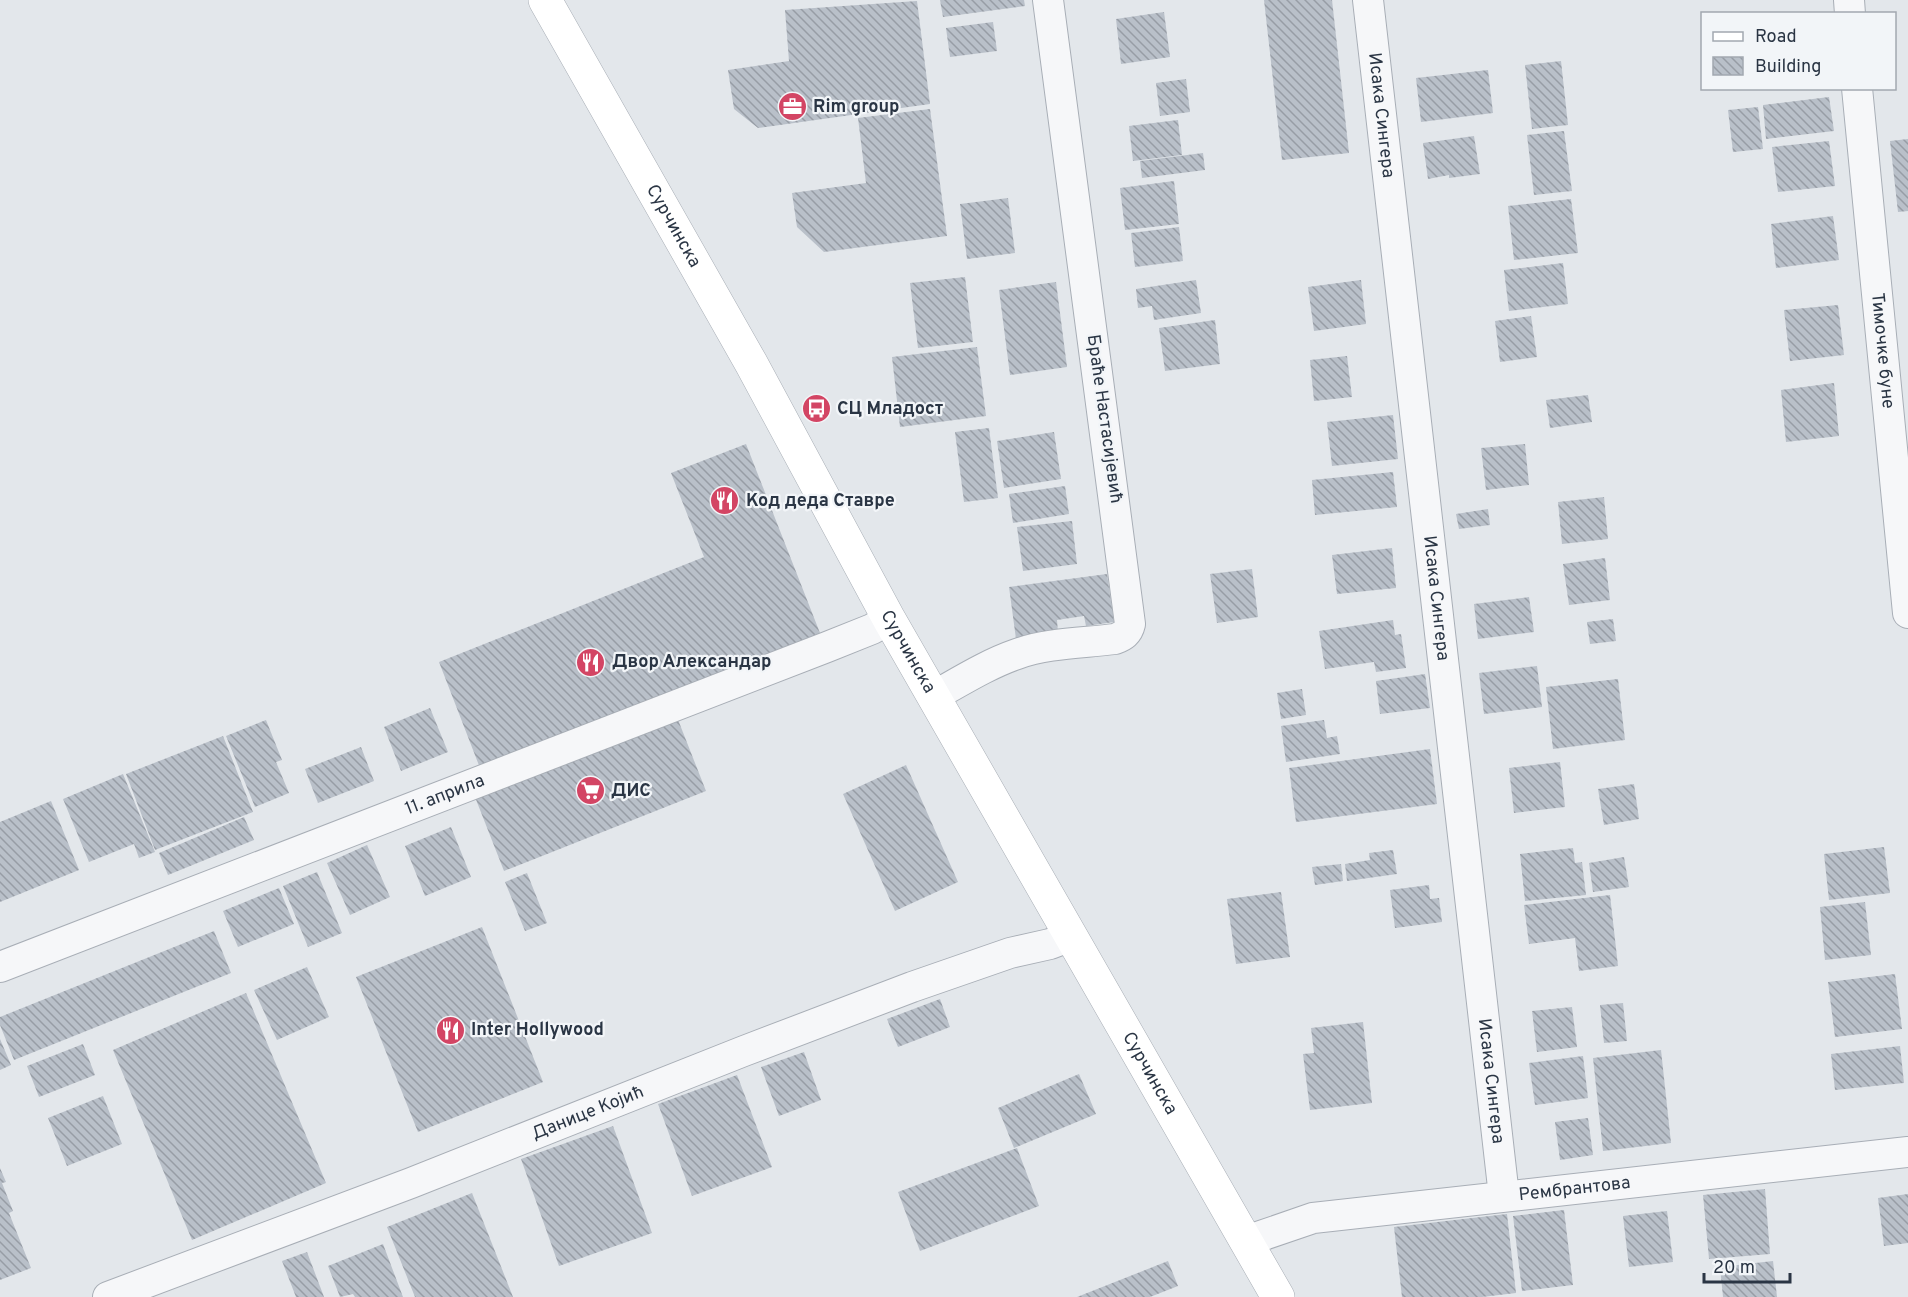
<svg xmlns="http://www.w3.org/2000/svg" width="1908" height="1297" viewBox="0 0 1908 1297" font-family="Overpass,sans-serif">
  <defs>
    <pattern id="building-back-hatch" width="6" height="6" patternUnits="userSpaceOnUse" patternTransform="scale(1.5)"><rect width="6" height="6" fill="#b9c0c9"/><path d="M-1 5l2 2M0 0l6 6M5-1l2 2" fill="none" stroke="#979da5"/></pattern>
  </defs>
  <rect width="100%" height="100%" fill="#e3e7eb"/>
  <!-- building -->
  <g fill="url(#building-back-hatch)">
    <path d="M 940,0 L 1024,0 L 1025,6 L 943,17 Z"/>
    <path d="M 1264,0 L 1332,0 L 1349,153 L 1282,160 Z"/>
    <path d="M 917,1 L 930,104 L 758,128 L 734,109 L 728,70 L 789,61 L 785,10 Z"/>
    <path d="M 1164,12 L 1170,57 L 1121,64 L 1116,19 Z"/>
    <path d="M 993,22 L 997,51 L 950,57 L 946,28 Z"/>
    <path d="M 1561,61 L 1568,125 L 1532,129 L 1525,65 Z"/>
    <path d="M 1488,70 L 1493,113 L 1421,122 L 1416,78 Z"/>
    <path d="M 1186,79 L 1190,112 L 1160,116 L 1156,83 Z"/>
    <path d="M 1829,97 L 1834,131 L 1766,139 L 1763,105 Z"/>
    <path d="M 1758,107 L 1763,149 L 1733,152 L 1728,110 Z"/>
    <path d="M 930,109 L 947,236 L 824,252 L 797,227 L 792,193 L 866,183 L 858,118 Z"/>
    <path d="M 1178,120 L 1182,155 L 1133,161 L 1129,126 Z"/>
    <path d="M 1564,131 L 1572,191 L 1534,195 L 1527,135 Z"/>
    <path d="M 1474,136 L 1480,174 L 1449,178 L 1449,175 L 1428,179 L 1423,143 Z"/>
    <path d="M 1908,139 L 1908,211 L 1898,212 L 1890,141 Z"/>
    <path d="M 1829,141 L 1835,186 L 1778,192 L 1772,147 Z"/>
    <path d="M 1203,153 L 1205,170 L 1142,178 L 1140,161 Z"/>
    <path d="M 1174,181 L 1179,224 L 1125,230 L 1120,188 Z"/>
    <path d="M 1008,198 L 1015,253 L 967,259 L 960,204 Z"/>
    <path d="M 1571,199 L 1578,253 L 1514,260 L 1508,206 Z"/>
    <path d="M 1833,216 L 1839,260 L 1776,268 L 1771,224 Z"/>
    <path d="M 1179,227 L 1183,261 L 1135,267 L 1131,233 Z"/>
    <path d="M 1563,263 L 1568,304 L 1509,311 L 1504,270 Z"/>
    <path d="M 965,277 L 973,342 L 918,348 L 910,283 Z"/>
    <path d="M 1196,280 L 1201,313 L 1154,320 L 1152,306 L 1138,308 L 1136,289 Z"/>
    <path d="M 1361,280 L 1366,324 L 1314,331 L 1308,287 Z"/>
    <path d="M 1056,282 L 1067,367 L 1010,375 L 999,290 Z"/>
    <path d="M 1838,305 L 1844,355 L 1790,361 L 1784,310 Z"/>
    <path d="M 1531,316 L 1537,357 L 1500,362 L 1495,321 Z"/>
    <path d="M 1215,320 L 1220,364 L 1165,371 L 1159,328 Z"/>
    <path d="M 977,347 L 986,416 L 900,427 L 892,357 Z"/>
    <path d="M 1347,356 L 1352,397 L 1314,401 L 1310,360 Z"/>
    <path d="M 1834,383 L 1839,436 L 1786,442 L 1781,390 Z"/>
    <path d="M 1588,395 L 1592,422 L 1550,428 L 1546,400 Z"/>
    <path d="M 1393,415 L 1398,459 L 1332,466 L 1327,422 Z"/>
    <path d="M 989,428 L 998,498 L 964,502 L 955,432 Z"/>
    <path d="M 1054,432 L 1061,479 L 1004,488 L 997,441 Z"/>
    <path d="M 746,444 L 820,633 L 480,768 L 439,662 L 704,557 L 671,473 Z"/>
    <path d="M 1525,444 L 1529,485 L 1486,490 L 1481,448 Z"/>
    <path d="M 1393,472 L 1397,507 L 1315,515 L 1312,480 Z"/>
    <path d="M 1065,486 L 1069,514 L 1013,523 L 1009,494 Z"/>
    <path d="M 1604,497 L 1608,539 L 1562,544 L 1558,502 Z"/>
    <path d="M 1488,509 L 1490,525 L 1459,529 L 1456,514 Z"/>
    <path d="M 1072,521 L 1077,564 L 1023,571 L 1017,527 Z"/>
    <path d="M 1392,548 L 1396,588 L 1337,594 L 1332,555 Z"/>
    <path d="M 1605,558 L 1610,600 L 1569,605 L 1563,564 Z"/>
    <path d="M 1252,569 L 1258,617 L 1217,623 L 1210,574 Z"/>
    <path d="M 1107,574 L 1114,622 L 1086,626 L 1084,616 L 1057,620 L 1058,633 L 1016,639 L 1009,587 Z"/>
    <path d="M 1529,597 L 1534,632 L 1478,639 L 1474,604 Z"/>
    <path d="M 1613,619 L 1616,641 L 1590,644 L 1587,622 Z"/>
    <path d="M 1393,620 L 1395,635 L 1401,634 L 1406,668 L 1376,672 L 1374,662 L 1325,669 L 1319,631 Z"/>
    <path d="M 1537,666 L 1542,707 L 1484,714 L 1479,673 Z"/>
    <path d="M 1425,674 L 1430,708 L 1380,714 L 1376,681 Z"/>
    <path d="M 1618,679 L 1625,740 L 1553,749 L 1546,687 Z"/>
    <path d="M 1302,689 L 1306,715 L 1281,719 L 1277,693 Z"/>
    <path d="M 430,708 L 448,752 L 401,771 L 384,727 Z"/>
    <path d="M 675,712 L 706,791 L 504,871 L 473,792 Z"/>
    <path d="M 266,720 L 282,760 L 276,762 L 289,793 L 255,807 L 226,736 Z"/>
    <path d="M 1324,720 L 1327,738 L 1337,736 L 1340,754 L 1286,762 L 1281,726 Z"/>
    <path d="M 223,736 L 253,812 L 155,850 L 126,774 Z"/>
    <path d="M 361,747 L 374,781 L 318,803 L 305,769 Z"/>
    <path d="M 1430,749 L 1437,804 L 1296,822 L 1289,768 Z"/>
    <path d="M 1560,762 L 1565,807 L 1514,813 L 1509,768 Z"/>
    <path d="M 906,765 L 958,882 L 895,911 L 843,794 Z"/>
    <path d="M 123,774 L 155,852 L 139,858 L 134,844 L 89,862 L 63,799 Z"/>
    <path d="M 1634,784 L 1639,819 L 1604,825 L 1598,789 Z"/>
    <path d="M 51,801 L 79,870 L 0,902 L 0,822 Z"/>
    <path d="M 244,817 L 254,840 L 168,875 L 159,853 Z"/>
    <path d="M 451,827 L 471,877 L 425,896 L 405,846 Z"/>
    <path d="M 367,845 L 390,897 L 350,915 L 327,863 Z"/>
    <path d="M 1884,847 L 1890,893 L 1829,900 L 1824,854 Z"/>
    <path d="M 1573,848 L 1575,863 L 1582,862 L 1586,895 L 1525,901 L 1520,854 Z"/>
    <path d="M 1393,850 L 1397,874 L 1347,881 L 1345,864 L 1370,860 L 1369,853 Z"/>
    <path d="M 1624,857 L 1629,887 L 1593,892 L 1589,863 Z"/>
    <path d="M 1341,864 L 1343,881 L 1315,885 L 1312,867 Z"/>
    <path d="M 317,872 L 342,933 L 308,947 L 283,886 Z"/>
    <path d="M 527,873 L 547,923 L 525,931 L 505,882 Z"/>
    <path d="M 1429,885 L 1430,899 L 1439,898 L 1442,922 L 1395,928 L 1390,890 Z"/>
    <path d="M 279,888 L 294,924 L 238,947 L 223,911 Z"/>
    <path d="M 1281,892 L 1290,957 L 1236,964 L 1227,899 Z"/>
    <path d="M 1610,895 L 1618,966 L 1579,971 L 1575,938 L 1529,944 L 1524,905 Z"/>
    <path d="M 1865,902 L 1871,955 L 1825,960 L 1820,907 Z"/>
    <path d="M 482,927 L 543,1082 L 418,1132 L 356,977 Z"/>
    <path d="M 214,931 L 231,973 L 14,1060 L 0,1025 L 0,1017 Z"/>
    <path d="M 307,967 L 329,1017 L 277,1040 L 254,990 Z"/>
    <path d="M 1895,974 L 1902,1029 L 1835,1037 L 1828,982 Z"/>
    <path d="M 246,993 L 326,1183 L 192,1240 L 113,1050 Z"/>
    <path d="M 940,999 L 950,1027 L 898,1047 L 887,1019 Z"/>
    <path d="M 1623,1003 L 1627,1041 L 1604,1043 L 1600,1005 Z"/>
    <path d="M 1572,1007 L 1577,1047 L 1537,1052 L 1532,1011 Z"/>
    <path d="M 1363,1022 L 1372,1103 L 1310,1110 L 1303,1054 L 1314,1053 L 1311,1028 Z"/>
    <path d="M 0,1039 L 11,1065 L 0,1070 Z"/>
    <path d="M 83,1044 L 95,1075 L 39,1097 L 27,1066 Z"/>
    <path d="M 1900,1046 L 1904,1083 L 1835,1090 L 1831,1054 Z"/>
    <path d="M 1661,1050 L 1671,1143 L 1603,1151 L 1593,1058 Z"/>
    <path d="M 804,1052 L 821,1100 L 779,1116 L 761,1067 Z"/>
    <path d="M 1583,1056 L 1588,1098 L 1535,1105 L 1529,1063 Z"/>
    <path d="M 1079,1074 L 1096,1114 L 1014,1148 L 998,1108 Z"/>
    <path d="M 737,1075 L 772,1167 L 692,1196 L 658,1104 Z"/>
    <path d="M 103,1096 L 122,1144 L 67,1166 L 48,1118 Z"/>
    <path d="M 1588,1118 L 1593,1155 L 1560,1160 L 1555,1122 Z"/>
    <path d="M 613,1126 L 652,1233 L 559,1266 L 521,1159 Z"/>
    <path d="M 1017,1148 L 1039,1206 L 920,1251 L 898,1192 Z"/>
    <path d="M 0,1168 L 6,1182 L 2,1183 L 13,1211 L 9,1213 L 31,1268 L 0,1280 Z"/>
    <path d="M 1765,1189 L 1770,1254 L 1709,1259 L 1703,1195 Z"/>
    <path d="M 472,1193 L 513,1297 L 415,1297 L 387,1227 Z"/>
    <path d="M 1908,1194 L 1908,1243 L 1884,1246 L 1878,1198 Z"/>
    <path d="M 1564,1210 L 1573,1285 L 1522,1291 L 1513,1216 Z"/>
    <path d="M 1667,1211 L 1673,1262 L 1629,1267 L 1623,1216 Z"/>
    <path d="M 1507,1214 L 1516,1293 L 1482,1297 L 1402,1297 L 1394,1227 Z"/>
    <path d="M 383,1244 L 403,1297 L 355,1297 L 353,1294 L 340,1297 L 328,1266 Z"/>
    <path d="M 307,1252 L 324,1297 L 296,1297 L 282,1261 Z"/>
    <path d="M 1168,1261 L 1178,1286 L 1150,1297 L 1077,1297 Z"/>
    <path d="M 1773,1261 L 1777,1297 L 1723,1297 L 1720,1267 Z"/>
  </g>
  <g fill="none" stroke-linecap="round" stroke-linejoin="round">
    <defs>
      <g id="street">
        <path id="s1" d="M 1368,0 L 1504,1196"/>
        <path d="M 1849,0 L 1850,14"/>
        <path id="s2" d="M 1857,88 L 1908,613"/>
        <path d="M 934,696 C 961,681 988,664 1017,654 C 1047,643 1084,643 1115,639 C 1123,636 1128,633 1130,624 L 1048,0"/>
        <path id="s3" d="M 0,967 L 827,647 L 872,629 L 889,619"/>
        <path id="s4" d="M 1246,1241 L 1313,1218 L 1908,1152"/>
        <path id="s5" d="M 108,1297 L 411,1183 L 744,1051 L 912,987 L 1010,953 L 1050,944 L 1071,936"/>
      </g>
      <g id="secondary">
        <path id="s6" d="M 545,0 L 751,363 L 889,619 L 1278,1297"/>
      </g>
    </defs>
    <!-- street casing -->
    <use href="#street" stroke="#a8aeb6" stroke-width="32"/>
    <!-- secondary casing -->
    <use href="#secondary" stroke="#a8aeb6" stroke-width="34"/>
    <!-- street -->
    <use href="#street" stroke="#f6f7f9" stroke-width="30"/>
    <!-- secondary -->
    <use href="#secondary" stroke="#fff" stroke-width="33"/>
  </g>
  <!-- icons -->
  <defs>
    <symbol id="office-disc" viewBox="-11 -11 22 22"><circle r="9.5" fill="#d34564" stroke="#f2f5f8"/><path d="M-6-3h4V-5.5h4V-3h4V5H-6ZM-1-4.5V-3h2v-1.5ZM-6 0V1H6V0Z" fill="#fff"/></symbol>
    <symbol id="bus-disc" viewBox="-11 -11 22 22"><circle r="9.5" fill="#d34564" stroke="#f2f5f8"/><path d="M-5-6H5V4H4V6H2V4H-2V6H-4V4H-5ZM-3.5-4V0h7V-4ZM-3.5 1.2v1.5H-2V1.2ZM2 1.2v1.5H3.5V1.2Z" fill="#fff"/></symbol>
    <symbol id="restaurant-disc" viewBox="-11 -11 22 22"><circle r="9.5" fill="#d34564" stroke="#f2f5f8"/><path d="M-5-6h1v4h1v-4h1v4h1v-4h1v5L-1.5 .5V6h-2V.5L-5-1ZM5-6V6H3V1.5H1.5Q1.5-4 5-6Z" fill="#fff"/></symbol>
    <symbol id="supermarket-disc" viewBox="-11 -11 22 22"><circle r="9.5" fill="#d34564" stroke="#f2f5f8"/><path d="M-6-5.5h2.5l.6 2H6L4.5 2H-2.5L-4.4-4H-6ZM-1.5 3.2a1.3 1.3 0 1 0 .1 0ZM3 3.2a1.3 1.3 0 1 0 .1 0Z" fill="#fff"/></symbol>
  </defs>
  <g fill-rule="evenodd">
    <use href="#office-disc" x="776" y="90" width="33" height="33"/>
    <use href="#bus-disc" x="800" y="392" width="33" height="33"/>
    <use href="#restaurant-disc" x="708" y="484" width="33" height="33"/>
    <use href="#restaurant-disc" x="574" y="646" width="33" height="33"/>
    <use href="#supermarket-disc" x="574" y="774" width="33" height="33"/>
    <use href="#restaurant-disc" x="434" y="1014" width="33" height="33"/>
  </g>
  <g text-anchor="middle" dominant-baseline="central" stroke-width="4.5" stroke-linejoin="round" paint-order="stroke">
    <!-- poi labels -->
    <g font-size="18" font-weight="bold" fill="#2a3544" stroke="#f2f5f8" text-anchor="start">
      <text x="813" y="107">Rim group</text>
      <text x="837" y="409">СЦ Младост</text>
      <text x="746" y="501">Код деда Ставре</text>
      <text x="612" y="662">Двор Александар</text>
      <text x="611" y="791">ДИС</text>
      <text x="471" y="1030">Inter Hollywood</text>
    </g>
    <!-- street labels -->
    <g font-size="18" fill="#2a3544" stroke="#f2f5f8">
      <text stroke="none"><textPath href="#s1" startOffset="116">Исака Сингера</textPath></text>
      <text stroke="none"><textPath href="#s6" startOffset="260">Сурчинска</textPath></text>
      <text stroke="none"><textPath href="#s2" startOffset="264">Тимочке буне</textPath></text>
      <text transform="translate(1104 419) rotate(82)">Браће Настасијевић</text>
      <text stroke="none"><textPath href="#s1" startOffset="602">Исака Сингера</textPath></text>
      <text stroke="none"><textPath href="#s6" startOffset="746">Сурчинска</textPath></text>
      <text stroke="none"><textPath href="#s3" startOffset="477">11. априла</textPath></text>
      <text stroke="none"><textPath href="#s6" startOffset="1232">Сурчинска</textPath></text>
      <text stroke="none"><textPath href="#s1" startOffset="1088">Исака Сингера</textPath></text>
      <text stroke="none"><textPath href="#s5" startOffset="514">Данице Којић</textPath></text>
      <text stroke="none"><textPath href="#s4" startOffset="334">Рембрантова</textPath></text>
    </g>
  </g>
  <!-- legend -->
  <rect x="1701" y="12" width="195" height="78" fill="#f2f5f8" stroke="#a2a8b0" stroke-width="1.5"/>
  <rect x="1713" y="32" width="30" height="9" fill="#ffffff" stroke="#a2a8b0" stroke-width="1.5"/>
  <text x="1755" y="42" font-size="18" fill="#2a3544">Road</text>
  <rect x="1713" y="57" width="30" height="18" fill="url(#building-back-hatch)" stroke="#a2a8b0" stroke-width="1.5"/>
  <text x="1755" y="72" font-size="18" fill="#2a3544">Building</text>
  <!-- scale -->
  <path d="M1704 1273v9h86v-9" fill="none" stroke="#2a3544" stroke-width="3"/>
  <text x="1713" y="1273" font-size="18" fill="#2a3544" stroke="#f2f5f8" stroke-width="4.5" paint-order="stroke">20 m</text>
</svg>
